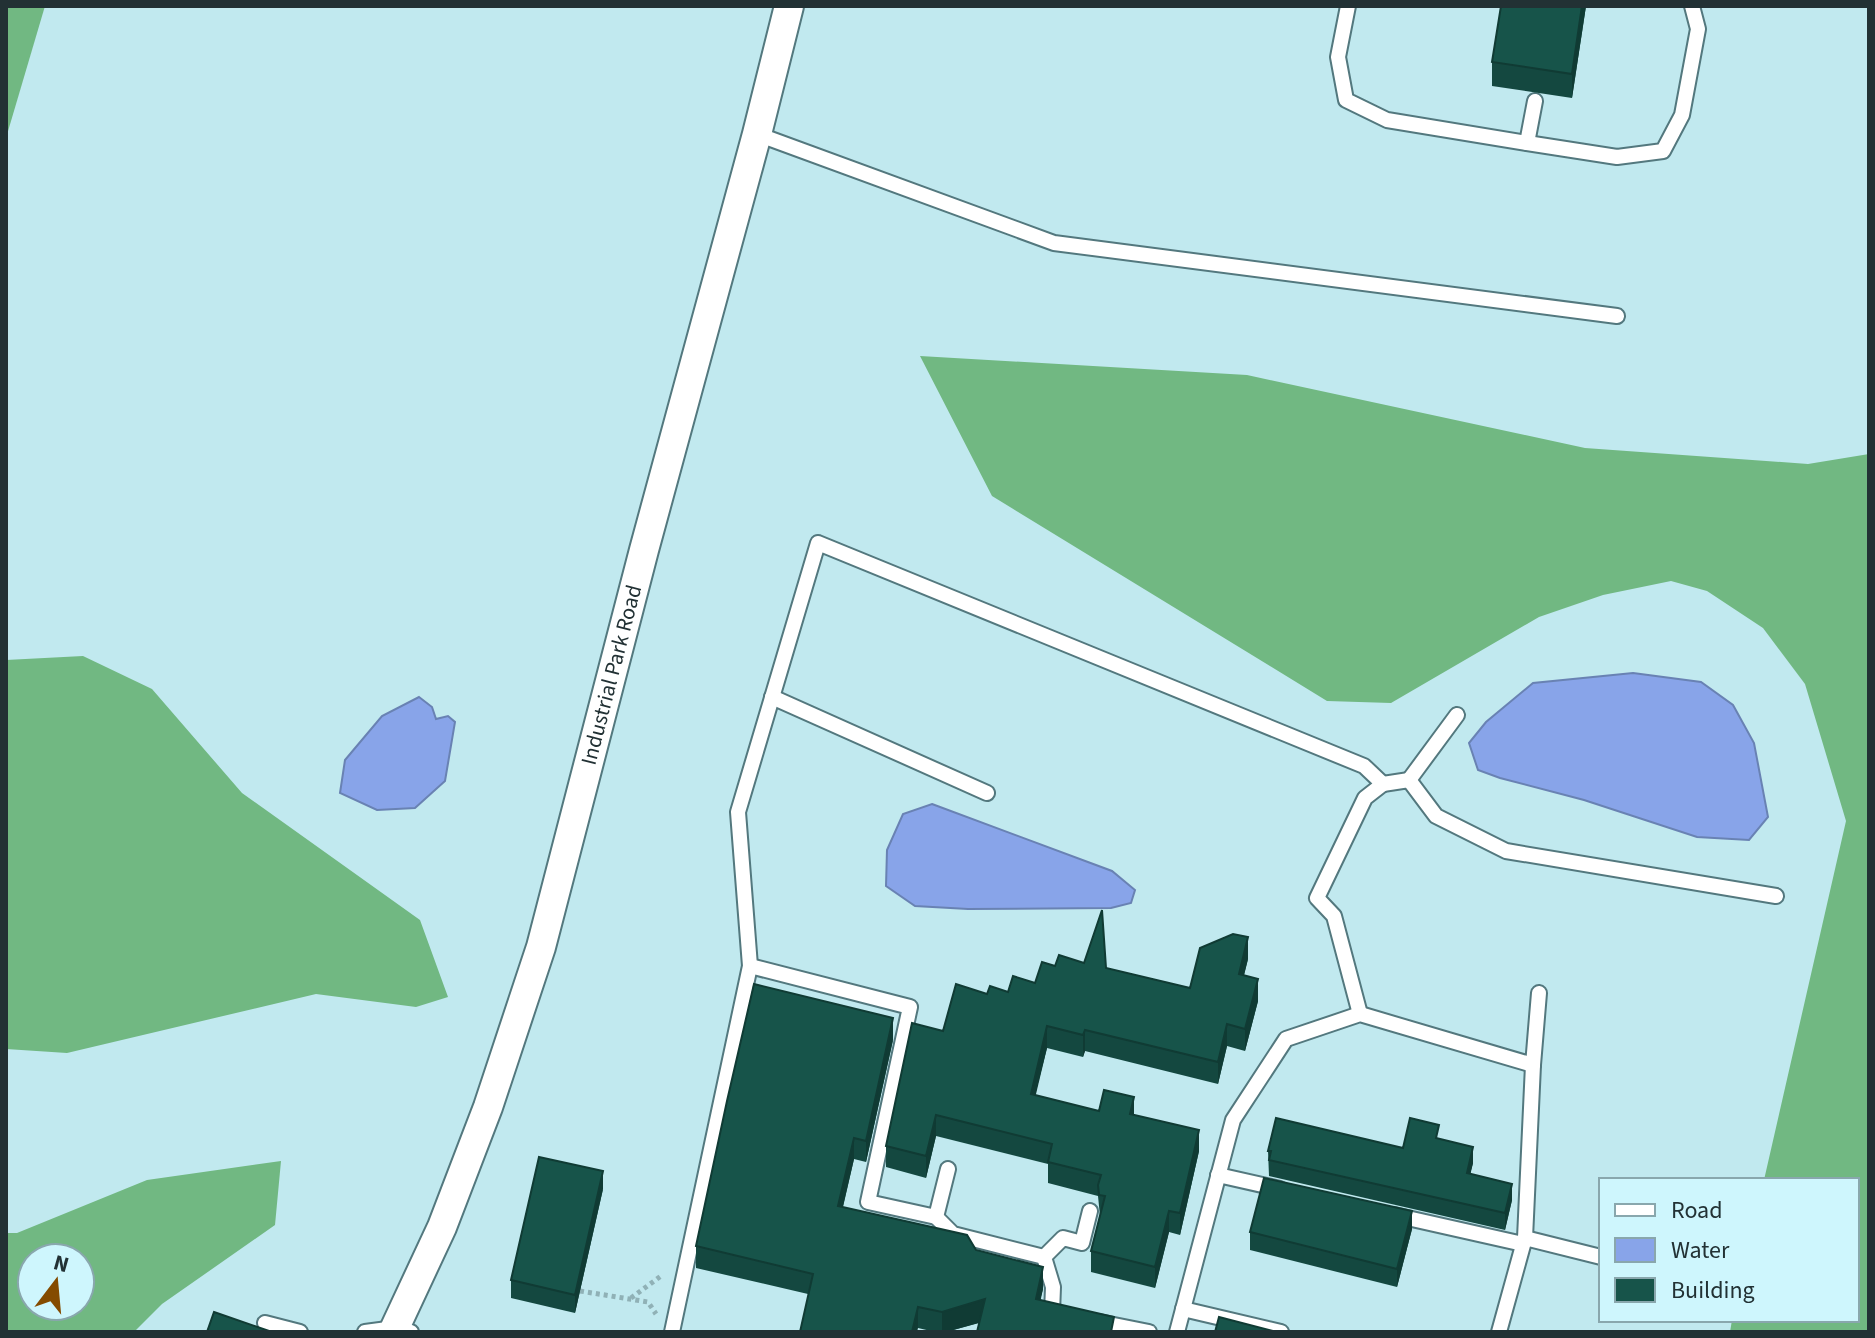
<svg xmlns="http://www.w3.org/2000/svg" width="1875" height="1338" viewBox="0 0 1875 1338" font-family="'Source Sans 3',sans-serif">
  <rect width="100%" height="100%" fill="#c1e9ef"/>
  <!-- forest -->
  <g fill="#71b882" fill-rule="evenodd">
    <path d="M 6,6 L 45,6 L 6,138 Z"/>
    <path d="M 920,356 L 1247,375 L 1585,448 L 1808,464 L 1869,454 L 1869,1332 L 1730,1332 L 1732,1320 L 1857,1320 L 1857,1180 L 1764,1180 L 1846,821 L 1805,684 L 1763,628 L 1707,591 L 1671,581 L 1603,595 L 1539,617 L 1391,703 L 1327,701 L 992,496 Z"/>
    <path d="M 83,656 L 152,689 L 242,793 L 420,920 L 448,997 L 416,1007 L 316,994 L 67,1053 L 6,1049 L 6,660 Z"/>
    <path d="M 281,1161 L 275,1225 L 162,1304 L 134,1332 L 6,1332 L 6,1233 L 17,1233 L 147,1180 ZM 32,1258 L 80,1258 L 80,1306 L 32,1306 Z"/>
  </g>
  <!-- water -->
  <g fill="#88a4e9" stroke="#6982b3" stroke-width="2">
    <path d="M 1633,673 L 1701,682 L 1733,705 L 1754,743 L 1768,817 L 1749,840 L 1697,837 L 1584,800 L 1500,778 L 1478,770 L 1469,743 L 1486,722 L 1533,683 Z"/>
    <path d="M 419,697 L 432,707 L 436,719 L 448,716 L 455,722 L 445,781 L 415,808 L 377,810 L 340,793 L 345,760 L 382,716 Z"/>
    <path d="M 932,804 L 1112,871 L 1135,890 L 1131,903 L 1111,908 L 968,909 L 915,906 L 886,886 L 887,850 L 903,814 Z"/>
  </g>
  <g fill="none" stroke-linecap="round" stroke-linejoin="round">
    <defs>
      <g id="lane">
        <path d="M 1348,6 L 1338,57 L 1346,100 L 1387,120 L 1527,143 L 1617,157 L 1663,151 L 1682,115 L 1698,29 L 1692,6"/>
        <path d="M 757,134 L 1054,243 L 1617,316"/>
        <path d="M 1527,143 L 1535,101"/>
        <path d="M 772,697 L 987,793"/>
        <path d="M 1409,780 L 1457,715"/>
        <path d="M 1383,784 L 1409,780 L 1436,816 L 1506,851 L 1776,896"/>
        <path d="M 750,966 L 910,1007 L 868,1202 L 936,1217 L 948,1169"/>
        <path d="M 1218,1175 L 1280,1189"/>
        <path d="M 1394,1215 L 1523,1244"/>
        <path d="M 936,1217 L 953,1234 L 1044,1257"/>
        <path d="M 1525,1238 L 1601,1257"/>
        <path d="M 1183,1309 L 1281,1332"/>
        <path d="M 1059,1314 L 1052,1313 L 1053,1287 L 1044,1257 L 1063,1238 L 1082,1243 L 1090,1211"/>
        <path d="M 1099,1322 L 1149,1332"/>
        <path d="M 265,1323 L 300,1332"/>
        <path d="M 365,1332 L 395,1328 L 411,1332"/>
        <path d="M 672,1332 L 750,966 L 738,812 L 818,543 L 1364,766 L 1383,784 L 1365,798 L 1317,898 L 1334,916 L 1360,1014"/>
        <path d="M 1177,1332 L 1233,1120 L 1286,1039 L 1360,1014 L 1533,1065"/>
        <path d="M 1499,1332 L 1525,1238 L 1533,1065 L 1539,993"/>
      </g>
      <g id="street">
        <path id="s1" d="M 393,1332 L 442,1227 L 488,1107 L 541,947 L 644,550 L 757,134 L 789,6"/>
      </g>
    </defs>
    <!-- lane casing -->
    <use href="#lane" stroke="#53787e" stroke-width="18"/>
    <!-- street casing -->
    <use href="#street" stroke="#53787e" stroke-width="32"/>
    <!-- path -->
    <g stroke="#90b1b6" stroke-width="5" stroke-dasharray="4 4" stroke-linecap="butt">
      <path d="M 580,1291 L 648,1302 L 656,1314"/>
      <path d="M 631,1298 L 661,1276"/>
    </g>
    <!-- lane -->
    <use href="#lane" stroke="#fff" stroke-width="14"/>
    <!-- street -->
    <use href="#street" stroke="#fff" stroke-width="28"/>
  </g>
  <!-- wall -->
  <g fill="#144840">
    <path d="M 1586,6 L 1572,98 L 1492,86 L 1492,62 Z"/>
    <path d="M 1248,959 L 1244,975 L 1258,1001 L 1245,1051 L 1227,1046 L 1218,1084 L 1085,1051 L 1083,1057 L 1047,1048 L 1035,1095 L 1099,1111 L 1134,1115 L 1199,1151 L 1180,1235 L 1169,1232 L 1155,1288 L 1091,1272 L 1091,1251 L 1100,1216 L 1098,1196 L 1048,1183 L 1048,1164 L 936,1136 L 926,1178 L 886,1167 L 886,1146 L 943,1031 L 987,994 L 1008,992 L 1035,983 L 1055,966 L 1084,963 L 1190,988 Z"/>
    <path d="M 893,1040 L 866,1162 L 854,1159 L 843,1207 L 976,1250 L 1043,1289 L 1040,1300 L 1114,1332 L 979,1323 L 946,1332 L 935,1332 L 918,1328 L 808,1294 L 696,1268 L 696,1246 Z"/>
    <path d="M 1439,1139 L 1473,1163 L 1470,1174 L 1512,1200 L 1505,1230 L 1269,1176 L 1268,1151 L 1403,1148 Z"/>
    <path d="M 603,1189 L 575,1313 L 511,1298 L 511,1280 Z"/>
    <path d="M 1412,1229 L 1397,1287 L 1250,1250 L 1250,1232 Z"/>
  </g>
  <!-- shaded-wall -->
  <g fill="#103b34">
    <path d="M 1582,6 L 1586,6 L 1572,98 L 1572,74 Z"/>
    <path d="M 1248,937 L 1248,959 L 1239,995 L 1239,974 Z"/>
    <path d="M 1258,979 L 1258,1001 L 1245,1051 L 1245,1029 Z"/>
    <path d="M 893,1018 L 893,1040 L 866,1162 L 866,1141 Z"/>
    <path d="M 1227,1024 L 1227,1046 L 1218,1084 L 1218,1062 Z"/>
    <path d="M 1047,1026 L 1047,1048 L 1031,1115 L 1031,1094 Z"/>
    <path d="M 1085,1030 L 1085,1051 L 1083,1057 L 1083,1035 Z"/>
    <path d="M 1134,1097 L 1134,1118 L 1130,1114 Z"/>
    <path d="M 936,1115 L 936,1136 L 926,1178 L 926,1156 Z"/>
    <path d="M 1199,1130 L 1199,1151 L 1180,1235 L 1180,1213 Z"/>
    <path d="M 854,1138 L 854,1159 L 838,1227 L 838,1206 Z"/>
    <path d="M 1473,1147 L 1473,1163 L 1467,1189 L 1467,1173 Z"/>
    <path d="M 603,1171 L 603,1189 L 575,1313 L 575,1295 Z"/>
    <path d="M 1512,1184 L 1512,1200 L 1505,1230 L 1505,1213 Z"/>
    <path d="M 1169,1211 L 1169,1232 L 1155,1288 L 1155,1267 Z"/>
    <path d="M 1412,1211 L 1412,1229 L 1397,1287 L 1397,1269 Z"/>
    <path d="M 1043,1267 L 1043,1289 L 1036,1321 L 1036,1299 Z"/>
    <path d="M 985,1299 L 985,1321 L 946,1332 L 942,1332 L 942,1312 Z"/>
    <path d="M 918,1307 L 918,1328 L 917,1332 L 912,1332 Z"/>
  </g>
  <!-- building -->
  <g fill="#17544a" stroke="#103b34" stroke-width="2">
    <path d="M 1501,6 L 1582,6 L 1572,74 L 1492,62 Z"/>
    <path d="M 1102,910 L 1106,968 L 1190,988 L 1200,948 L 1233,934 L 1248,937 L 1239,974 L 1258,979 L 1245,1029 L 1227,1024 L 1218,1062 L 1085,1030 L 1083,1035 L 1047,1026 L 1031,1094 L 1099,1111 L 1104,1090 L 1134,1097 L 1130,1114 L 1199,1130 L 1180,1213 L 1169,1211 L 1155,1267 L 1091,1251 L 1105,1196 L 1099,1195 L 1098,1185 L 1101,1175 L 1048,1162 L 1052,1144 L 936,1115 L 926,1156 L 886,1146 L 912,1023 L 943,1031 L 956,984 L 987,994 L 990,986 L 1008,992 L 1013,976 L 1035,983 L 1042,962 L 1055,966 L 1059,955 L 1084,963 Z"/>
    <path d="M 754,984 L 893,1018 L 866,1141 L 854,1138 L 838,1206 L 967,1235 L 976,1250 L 1043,1267 L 1036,1299 L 1114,1317 L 1111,1332 L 977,1332 L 985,1299 L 942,1312 L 918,1307 L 912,1332 L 800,1332 L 813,1274 L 696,1246 L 727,1101 Z"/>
    <path d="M 1276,1118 L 1403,1148 L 1410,1118 L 1439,1125 L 1436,1138 L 1473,1147 L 1467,1173 L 1512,1184 L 1505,1213 L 1269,1160 L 1271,1151 L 1268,1151 Z"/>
    <path d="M 539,1157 L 603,1171 L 575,1295 L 511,1280 Z"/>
    <path d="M 1264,1178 L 1412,1211 L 1397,1269 L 1250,1232 Z"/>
    <path d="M 214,1312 L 272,1332 L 207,1332 Z"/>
    <path d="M 1219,1317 L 1277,1332 L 1215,1332 Z"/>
  </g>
  <g text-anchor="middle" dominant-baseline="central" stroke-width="8" stroke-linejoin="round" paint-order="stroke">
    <!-- street labels -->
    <g font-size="22" fill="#223134" stroke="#cef6fd">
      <text stroke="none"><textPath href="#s1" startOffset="694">Industrial Park Road</textPath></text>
    </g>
  </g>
  <!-- border -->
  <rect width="1875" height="1338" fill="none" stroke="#223134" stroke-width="16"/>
  <!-- legend -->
  <rect x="1599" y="1178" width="260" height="144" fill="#cef6fd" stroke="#89a7ad" stroke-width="2"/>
  <rect x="1615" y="1204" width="40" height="12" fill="#ffffff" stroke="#89a7ad" stroke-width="2"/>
  <text x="1671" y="1218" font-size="24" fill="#223134">Road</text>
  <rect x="1615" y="1238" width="40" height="24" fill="#88a4e9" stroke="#89a7ad" stroke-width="2"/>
  <text x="1671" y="1258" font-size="24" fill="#223134">Water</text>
  <rect x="1615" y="1278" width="40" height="24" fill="#17544a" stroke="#89a7ad" stroke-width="2"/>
  <text x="1671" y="1298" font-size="24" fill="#223134">Building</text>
  <!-- north arrow -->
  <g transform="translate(56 1282) rotate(16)"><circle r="38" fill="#cef6fd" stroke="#89a7ad" stroke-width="2"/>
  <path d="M0-6L14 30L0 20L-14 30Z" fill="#844b00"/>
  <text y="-12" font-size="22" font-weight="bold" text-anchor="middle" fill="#223134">N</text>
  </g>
</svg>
